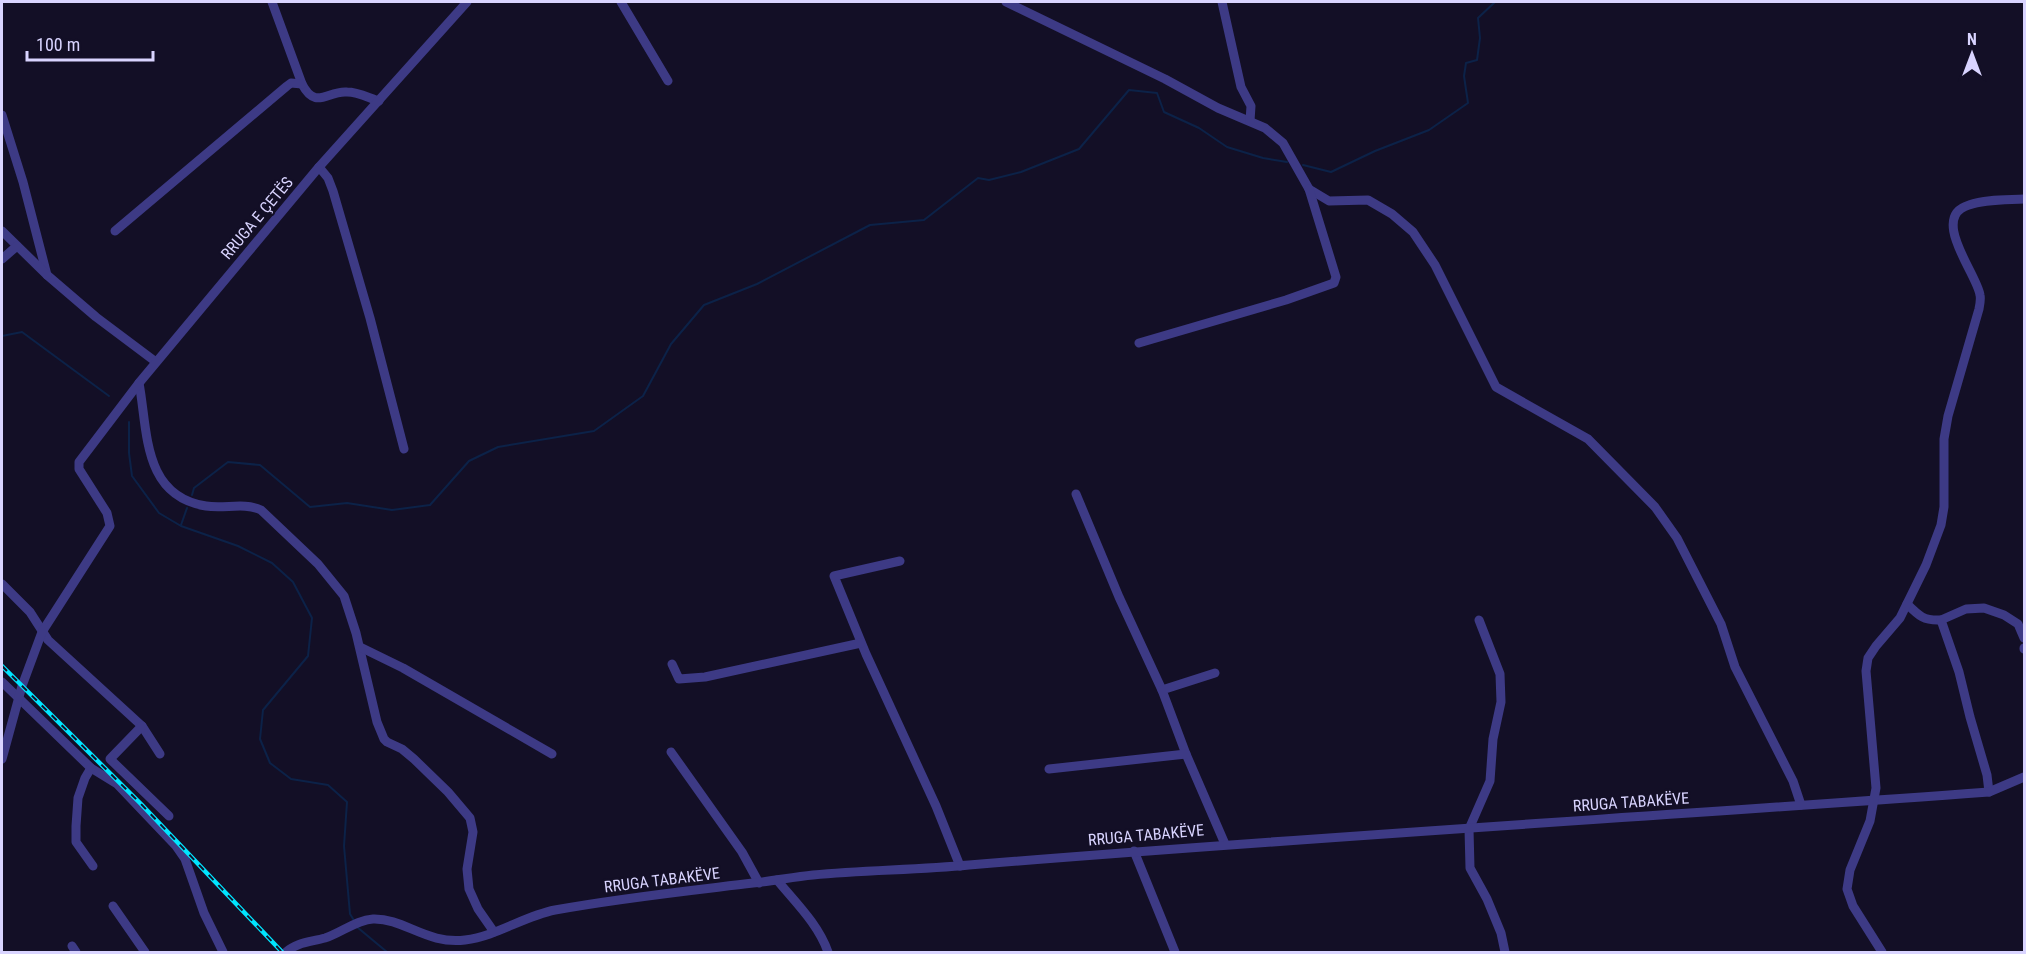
<svg xmlns="http://www.w3.org/2000/svg" width="2026" height="954" viewBox="0 0 2026 954" font-family="'Roboto Condensed',sans-serif">
  <rect width="100%" height="100%" fill="#130f26"/>
  <g fill="none" stroke-linecap="round" stroke-linejoin="round">
    <!-- stream -->
    <g stroke="#0c2248" stroke-width="2">
      <path d="M 1303,165 L 1331,172 L 1375,151 L 1429,130 L 1468,103 L 1464,76 L 1466,63 L 1477,60 L 1480,38 L 1478,18 L 1495,2"/>
      <path d="M 2,336 L 22,332 L 109,396"/>
      <path d="M 129,422 L 129,453 L 132,476 L 159,513 L 181,526 L 238,546 L 272,563 L 293,582 L 312,618 L 308,656 L 263,710 L 260,739 L 270,763 L 291,779 L 328,785 L 347,802 L 344,846 L 350,914 L 355,922"/>
      <path d="M 192,495 L 194,488 L 228,462 L 260,465 L 310,507 L 347,503 L 392,510 L 430,505 L 469,461 L 498,447 L 594,431 L 643,396 L 671,344 L 704,305 L 757,284 L 870,225 L 924,220 L 978,178 L 989,180 L 1021,172 L 1079,149 L 1129,90 L 1157,93 L 1164,112 L 1199,128 L 1227,147 L 1263,158 L 1287,162"/>
      <path d="M 181,525 L 187,508"/>
      <path d="M 357,927 L 387,952"/>
    </g>
    <!-- minor -->
    <g stroke="#3d3a85" stroke-width="9">
      <path d="M 272,2 L 302,84 C 316,111 328,90 347,92 C 358,92 369,98 379,101"/>
      <path d="M 621,2 L 668,81"/>
      <path d="M 1006,2 L 1165,79 L 1218,108 L 1265,128 L 1283,143 L 1309,189 L 1329,201 L 1368,200 L 1392,214 L 1413,232 L 1435,265 L 1496,387 L 1588,439 L 1655,507 L 1677,538 L 1721,624 L 1735,667 L 1793,781 L 1801,805"/>
      <path d="M 1222,2 L 1241,87 L 1251,106 L 1250,121"/>
      <path d="M 2,115 L 23,182 L 47,275 L 96,317 L 156,362"/>
      <path d="M 319,167 L 328,178 L 333,191 L 370,318 L 404,449"/>
      <path d="M 2,231 L 47,275"/>
      <path d="M 115,231 L 287,86 L 291,83 L 302,84"/>
      <path d="M 2,259 L 17,246"/>
      <path d="M 1139,343 L 1286,300 L 1334,283 L 1336,277 L 1309,189"/>
      <path d="M 139,383 C 148,430 142,496 206,506 C 225,509 244,502 261,510 L 318,564 L 344,596 L 356,633 L 377,722 L 384,739 L 387,742 L 402,749 L 414,759 L 448,792 L 470,818 L 473,832 L 467,869 L 469,889 L 478,909 L 494,932"/>
      <path d="M 1076,494 L 1119,597 L 1162,690"/>
      <path d="M 900,561 L 834,576 L 866,654 L 936,806 L 960,866"/>
      <path d="M 2,584 L 30,612 L 48,640 L 142,726 L 160,754"/>
      <path d="M 1907,604 C 1919,616 1924,621 1941,620"/>
      <path d="M 1479,620 L 1500,674 L 1501,702 L 1493,739 L 1490,781 L 1469,829 L 1470,868 L 1487,899 L 1501,933 L 1505,952"/>
      <path d="M 360,647 L 403,668 L 552,754"/>
      <path d="M 2024,649 L 2024,648"/>
      <path d="M 672,664 L 679,679 L 705,677 L 861,643"/>
      <path d="M 1215,673 L 1162,690 L 1186,754 L 1225,844"/>
      <path d="M 2,682 L 91,768 L 117,784 L 176,846 L 185,859 L 204,913 L 223,952"/>
      <path d="M 142,726 L 110,759 L 169,816"/>
      <path d="M 671,752 L 742,852 L 759,883"/>
      <path d="M 2,759 L 22,686 L 42,632 L 110,526 L 107,513 L 79,469 L 79,462 L 139,383 L 319,167 L 467,2"/>
      <path d="M 91,768 L 85,778 L 78,798 L 76,826 L 76,842 L 93,866"/>
      <path d="M 1049,769 L 1186,754"/>
      <path d="M 1989,792 L 1987,775 L 1970,717 L 1959,672 L 1941,620 L 1966,609 L 1984,608 L 2004,615 L 2018,624 L 2024,638"/>
      <path d="M 1134,851 L 1175,952"/>
      <path d="M 777,880 C 796,903 818,924 828,952"/>
      <path d="M 113,906 L 145,952"/>
      <path d="M 72,946 L 76,952"/>
      <path d="M 286,952 C 297,942 311,942 325,938 C 341,933 356,920 373,919 C 404,918 427,945 465,940 C 497,936 524,916 555,910 C 620,898 687,891 753,883 C 773,881 793,877 813,875 C 865,870 917,870 969,865 C 1309,837 1649,817 1989,792 L 2024,777"/>
      <path d="M 1882,952 L 1853,906 L 1847,889 L 1850,870 L 1870,821 L 1876,788 L 1866,671 L 1868,658 L 1876,646 L 1900,618 L 1926,565 L 1941,525 L 1944,507 L 1944,439 L 1948,416 L 1979,309 C 1980,304 1981,299 1980,295 C 1977,274 1929,217 1969,205 C 1986,199 2007,200 2024,199"/>
    </g>
    <defs>
      <path id="rail" d="M 2,666 L 141,804 L 282,952"/>
    </defs>
    <!-- rail casing -->
    <use href="#rail" stroke="#00e5ff" stroke-width="4.5"/>
    <!-- rail -->
    <use href="#rail" stroke="#130f26" stroke-width="2" stroke-dasharray="7" stroke-linecap="butt"/>
  </g>
  <g text-anchor="middle" dominant-baseline="central" stroke-width="4.5" stroke-linejoin="round" paint-order="stroke">
    <!-- street labels -->
    <g font-size="16" fill="#d9d4ff" stroke="#130f26">
      <text transform="translate(257 218) rotate(-50)">RRUGA E ÇETËS</text>
      <text transform="translate(1631 802) rotate(-4)">RRUGA TABAKËVE</text>
      <text transform="translate(1146 835) rotate(-5)">RRUGA TABAKËVE</text>
      <text transform="translate(662 880) rotate(-7)">RRUGA TABAKËVE</text>
    </g>
  </g>
  <!-- border -->
  <rect width="2026" height="954" fill="none" stroke="#d9d4ff" stroke-width="6"/>
  <!-- north arrow -->
  <g transform="translate(1972 54)" stroke="#130f26" stroke-width="4.5" paint-order="stroke">
  <path d="M0-4.5L10 22L0 15L-10 22Z" fill="#d9d4ff"/>
  <text y="-9" font-size="16" font-weight="bold" text-anchor="middle" fill="#d9d4ff">N</text>
  </g>
  <!-- scale -->
  <path d="M27 51v9h126v-9" fill="none" stroke="#d9d4ff" stroke-width="3"/>
  <text x="36" y="51" font-size="18" fill="#d9d4ff" stroke="#130f26" stroke-width="4.5" paint-order="stroke">100 m</text>
</svg>
